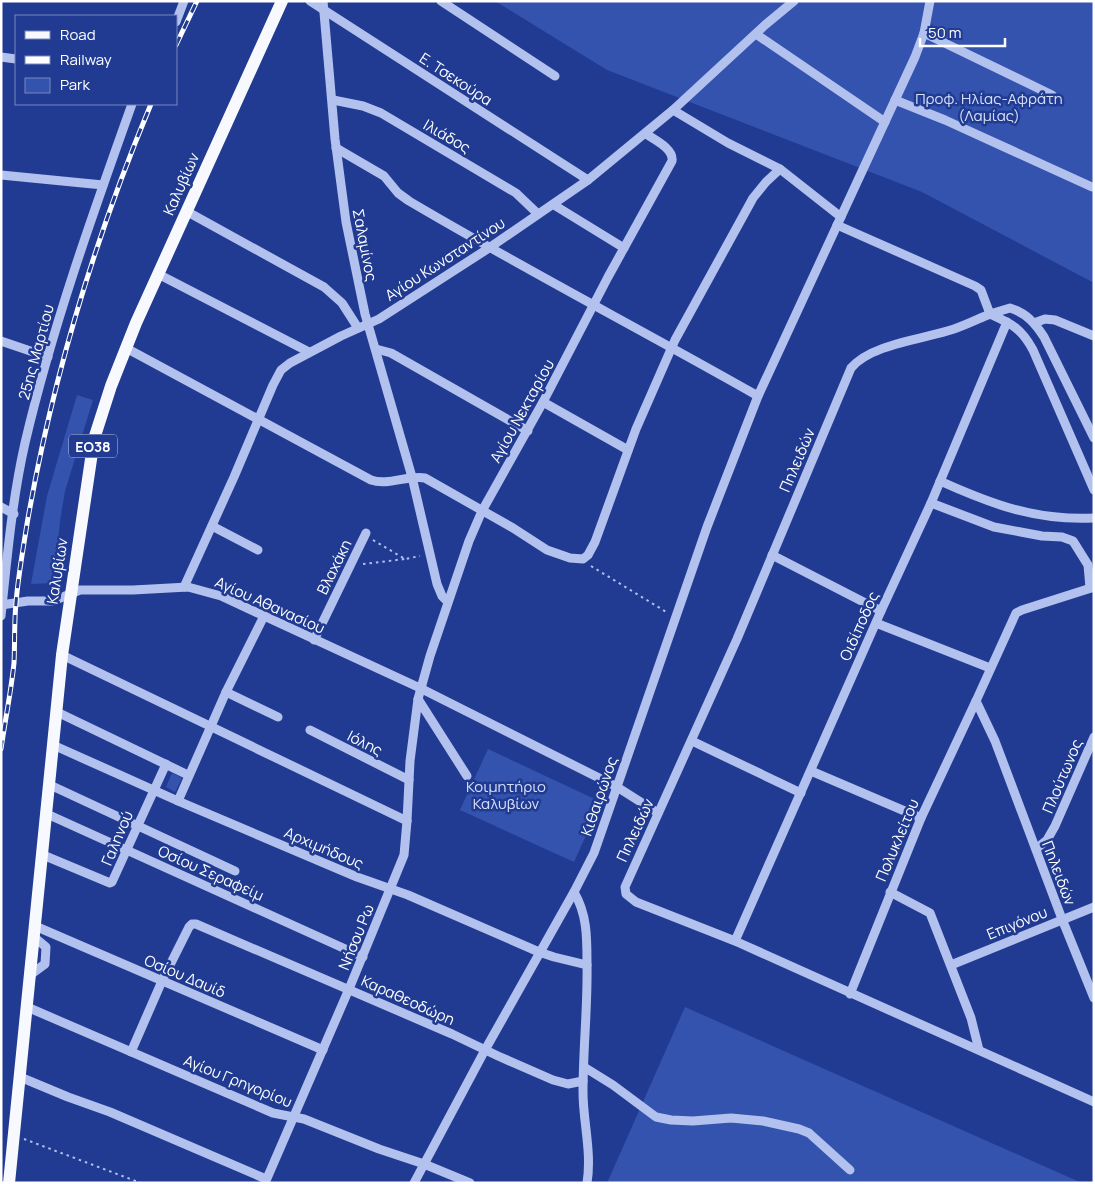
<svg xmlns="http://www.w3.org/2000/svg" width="1095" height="1184" viewBox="0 0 1095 1184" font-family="Manrope,sans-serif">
  <rect width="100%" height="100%" fill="#203b91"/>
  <!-- green -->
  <g fill="#3453ae">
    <path d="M 495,1 L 1094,1 L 1094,283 L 922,192 L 607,70 Z"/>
    <path d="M 77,395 L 93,400 L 65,491 L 60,521 L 54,583 L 31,584 L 47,496 Z"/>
    <path d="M 488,749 L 601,802 L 574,862 L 460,810 Z"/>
    <path d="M 172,773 L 182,778 L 175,792 L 166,787 Z"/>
    <path d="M 685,1007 L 1082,1183 L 607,1183 Z"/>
  </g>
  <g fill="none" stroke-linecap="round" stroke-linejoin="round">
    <!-- path -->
    <g stroke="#b2c1ed" stroke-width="2" stroke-dasharray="2.5 4" stroke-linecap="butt">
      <path d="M 373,540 L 405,559 L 420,556"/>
      <path d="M 363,564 L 405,559"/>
      <path d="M 591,566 L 668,613"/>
      <path d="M 24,1139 L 141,1183"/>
    </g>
    <!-- minor -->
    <g stroke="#b2c1ed" stroke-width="9">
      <path d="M 310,1 L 588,180"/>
      <path d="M 323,1 L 335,139 L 346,222 L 365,314 L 412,477 L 437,584 L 442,596 L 448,602"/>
      <path d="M 441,1 L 555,76"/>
      <path d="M 176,22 L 184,1"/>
      <path d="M 924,33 L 1052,95"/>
      <path d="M 756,34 L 885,122"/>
      <path d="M 1,57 L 16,59"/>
      <path d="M 333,100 L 363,106 L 381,113 L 516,193 L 538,214"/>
      <path d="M 895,100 L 945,120 L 1092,187"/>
      <path d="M 673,110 L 728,143 L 780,169 L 841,217"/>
      <path d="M 336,148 L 384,176 L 398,193 L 409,201 C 524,269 642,330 758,396"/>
      <path d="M 1,175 L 103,185"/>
      <path d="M 554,205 L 624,248"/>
      <path d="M 186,211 L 324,287 L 342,303 L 358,328"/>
      <path d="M 837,225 L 975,286 L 981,290 L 990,314 L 1010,308 C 1026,313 1035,323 1044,337 L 1094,438"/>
      <path d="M 158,274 L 309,352"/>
      <path d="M 1034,323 L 1045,319 L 1055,320 L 1094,336"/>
      <path d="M 1,341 L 48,357"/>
      <path d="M 126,348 L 371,480 C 388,486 407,475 425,478 L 513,528 L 547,550 L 570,558 L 583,559 L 588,555 L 595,542 L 636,429 L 675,340 L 753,198 L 766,182 L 780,169"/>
      <path d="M 376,349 L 391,353 L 528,431"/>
      <path d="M 543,402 L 628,450"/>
      <path d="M 940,481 C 991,504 1036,521 1094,518"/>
      <path d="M 1094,490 L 1033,350 C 1021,328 1012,324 990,314 C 978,319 966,325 954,329 C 924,339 871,344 851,368 L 737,639 L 625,887 L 626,894 L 636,902 L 735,941 L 1094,1102"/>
      <path d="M 931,503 L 994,527 L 1042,536 L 1062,537 L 1073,541 L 1088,565 L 1090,588"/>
      <path d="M 1,507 L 14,514"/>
      <path d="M 212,526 L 258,550"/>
      <path d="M 772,555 L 881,611"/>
      <path d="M 184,587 L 234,477 L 273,385 L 281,370 L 290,363 L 341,336 L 379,319 L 489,248 L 588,180 L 673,110 L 765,25 L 794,1"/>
      <path d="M 1094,587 L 1022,610 L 1016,613 L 976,701 L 995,741 L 1062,919 L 1094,998"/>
      <path d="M 1,605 L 28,601 L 53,601 L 80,590 L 133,590 L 188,587 L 221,596 L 420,688 L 617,787 L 658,813"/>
      <path d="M 1,616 C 7,559 12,500 25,443 C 52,328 92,216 132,104"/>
      <path d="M 876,623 L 990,668"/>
      <path d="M 314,640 L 366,533"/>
      <path d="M 62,655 L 407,821"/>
      <path d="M 226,692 L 278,717"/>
      <path d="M 418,699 L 467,776"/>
      <path d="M 57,712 L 188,775"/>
      <path d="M 310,730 L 409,780"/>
      <path d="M 692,741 L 801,793"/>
      <path d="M 53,745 L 178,801 L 357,877 L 408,895 L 539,952 L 554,957 L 587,965"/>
      <path d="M 811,771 L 921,818"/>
      <path d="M 50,785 L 235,871"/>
      <path d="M 178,801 L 226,692 L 264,616"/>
      <path d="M 47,814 L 363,957"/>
      <path d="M 1036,849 L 1047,840 L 1055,826 L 1094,737"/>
      <path d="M 43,855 L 110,883 L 112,882 L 166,764"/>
      <path d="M 574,892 C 587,914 587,937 587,962 C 588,1005 583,1048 583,1092 C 583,1122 592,1152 587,1183"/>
      <path d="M 890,892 L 930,913 L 971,1018 L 979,1050"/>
      <path d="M 35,926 L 323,1050"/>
      <path d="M 735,941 L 881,611 L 931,503 L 1007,322"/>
      <path d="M 951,965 L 1094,907"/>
      <path d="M 30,975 L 45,964 L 46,947 L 34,937"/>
      <path d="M 850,994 L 921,818 L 976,701"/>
      <path d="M 27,1007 L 273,1113 L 304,1119 L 379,1149 L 424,1164 L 470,1183"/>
      <path d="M 131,1052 L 162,981 L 189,927 L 192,924 L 196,924 L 452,1034 L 498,1056 L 553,1080 L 568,1084 L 583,1081"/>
      <path d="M 584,1067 L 613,1085 L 656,1117 L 671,1120 L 693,1121 L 731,1118 L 763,1121 L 799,1129 L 809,1133 L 850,1170"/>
      <path d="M 20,1077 L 68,1097 L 110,1112 L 266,1179"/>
      <path d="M 265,1183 L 349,989 L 404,855 L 407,821 L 410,761 L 418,699 L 430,656 L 469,541 L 482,511 L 543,402 L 608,277 L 672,161 C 674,149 655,140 646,134"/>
      <path d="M 414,1183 L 485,1050 L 574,892 L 594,853 L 707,527 L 758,396 L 915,57 L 924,33 L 930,1"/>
    </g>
    <!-- major -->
    <path stroke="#f8f9ff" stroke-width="12" d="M 9,1183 L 62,655 L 94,439 L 111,386 L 136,323 L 282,1"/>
    <defs>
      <g id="rail">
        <path d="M 176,45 L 197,1"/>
        <path d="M 1,749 C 5,721 11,692 14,663 C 15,643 14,623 16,603 C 18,577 23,550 27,524 C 52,380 95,238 151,104"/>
      </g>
    </defs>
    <!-- rail casing -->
    <use href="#rail" stroke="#fff" stroke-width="5"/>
    <!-- rail -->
    <use href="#rail" stroke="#203b91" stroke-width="3" stroke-dasharray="9" stroke-linecap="butt"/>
  </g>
  <g text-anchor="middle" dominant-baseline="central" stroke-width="5" stroke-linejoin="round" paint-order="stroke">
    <!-- shield labels -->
    <rect fill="#203b91" stroke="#bcc4de" stroke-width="1" x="69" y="434.5" width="48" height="23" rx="4"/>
    <g font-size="14" font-weight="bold" fill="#fff">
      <text x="93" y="446">ΕΟ38</text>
    </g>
    <!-- street labels -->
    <g font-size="15" fill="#fff" stroke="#203b91">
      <text transform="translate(456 79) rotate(33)">Ε. Τσεκούρα</text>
      <text transform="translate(447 136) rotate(30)">Ιλιάδος</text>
      <text transform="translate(181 184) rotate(-66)">Καλυβίων</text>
      <text transform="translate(365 245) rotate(79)">Σαλαμίνος</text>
      <text transform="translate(445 259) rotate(-33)">Αγίου Κωνσταντίνου</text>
      <text transform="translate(36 352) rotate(-75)">25ης Μαρτίου</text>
      <text transform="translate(522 411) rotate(-61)">Αγίου Νεκταρίου</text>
      <text transform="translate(797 460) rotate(-67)">Πηλειδών</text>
      <text transform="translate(334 567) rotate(-64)">Βλαχάκη</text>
      <text transform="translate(57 571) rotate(-81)">Καλυβίων</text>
      <text transform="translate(270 605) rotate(24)">Αγίου Αθανασίου</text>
      <text transform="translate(859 626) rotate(-66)">Οιδίποδος</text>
      <text transform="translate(365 743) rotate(27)">Ιόλης</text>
      <text transform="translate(1062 776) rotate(-67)">Πλούτωνος</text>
      <text transform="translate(599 796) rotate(-71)">Κιθαιρώνος</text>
      <text transform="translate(635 830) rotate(-65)">Πηλειδών</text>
      <text transform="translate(117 838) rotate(-67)">Γαληνού</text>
      <text transform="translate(897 840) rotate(-67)">Πολυκλείτου</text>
      <text transform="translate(324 848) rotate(23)">Αρχιμήδους</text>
      <text transform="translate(211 873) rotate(24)">Οσίου Σεραφείμ</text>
      <text transform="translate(1059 873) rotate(69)">Πηλειδών</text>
      <text transform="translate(1017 923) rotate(-22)">Επιγόνου</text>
      <text transform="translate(356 937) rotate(-68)">Νήσου Ρω</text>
      <text transform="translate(185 976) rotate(23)">Οσίου Δαυίδ</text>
      <text transform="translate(408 1000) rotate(24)">Καραθεοδώρη</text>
      <text transform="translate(238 1081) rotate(22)">Αγίου Γρηγορίου</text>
    </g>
    <!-- park labels -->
    <g font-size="15" fill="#d7e0f9" stroke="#203b91">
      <text x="989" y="98">Προφ. Ηλίας-Αφράτη<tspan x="989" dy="17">(Λαμίας)</tspan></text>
      <text x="506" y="786">Κοιμητήριο<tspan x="506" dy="17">Καλυβίων</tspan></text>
    </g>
  </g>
  <!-- border -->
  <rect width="1095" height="1184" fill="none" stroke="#ffffff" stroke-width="5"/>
  <!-- legend -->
  <rect x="15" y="15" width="162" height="90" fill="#203b91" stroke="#7989bd"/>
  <rect x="25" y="31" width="25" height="8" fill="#f8f9ff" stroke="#7989bd"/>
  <text x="60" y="40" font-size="15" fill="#ffffff">Road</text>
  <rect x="25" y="56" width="25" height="8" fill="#ffffff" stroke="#7989bd"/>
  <text x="60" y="65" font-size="15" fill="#ffffff">Railway</text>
  <rect x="25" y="78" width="25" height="15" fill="#3453ae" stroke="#7989bd"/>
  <text x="60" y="90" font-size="15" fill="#ffffff">Park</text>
  <!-- scale -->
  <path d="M920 38v8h85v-8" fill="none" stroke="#ffffff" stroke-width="2.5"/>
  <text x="928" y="38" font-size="15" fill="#ffffff" stroke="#203b91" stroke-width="4" paint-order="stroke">50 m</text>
</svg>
